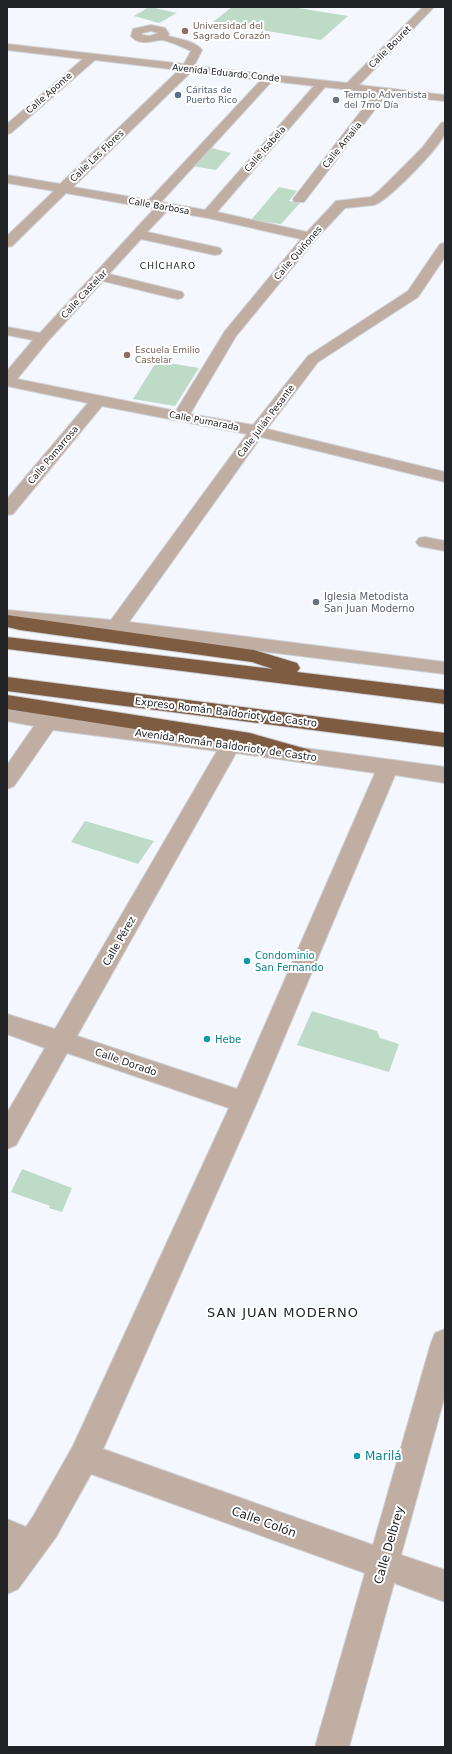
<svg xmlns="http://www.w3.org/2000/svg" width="452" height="1754" viewBox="0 0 452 1754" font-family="'DejaVu Sans',sans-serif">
  <rect width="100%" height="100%" fill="#f4f7fe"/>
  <!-- green -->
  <g fill="#bddbc7">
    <path d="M 149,7 L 150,7 L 177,13 L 159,23 L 134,16 Z"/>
    <path d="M 232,7 L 292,7 L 348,16 L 321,40 L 213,22 Z"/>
    <path d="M 212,148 L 231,153 L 216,170 L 192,166 Z"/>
    <path d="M 279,187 L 297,191 L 289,201 L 300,203 L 281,224 L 251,220 Z"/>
    <path d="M 157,361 L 199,368 L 175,406 L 133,399 Z"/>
    <path d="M 85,821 L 154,841 L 138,864 L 71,842 Z"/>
    <path d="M 312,1011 L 377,1031 L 380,1038 L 399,1044 L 389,1072 L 297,1045 Z"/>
    <path d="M 22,1169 L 72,1188 L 62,1212 L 49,1208 L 50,1206 L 11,1192 Z"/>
  </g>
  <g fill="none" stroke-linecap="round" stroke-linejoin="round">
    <defs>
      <g id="minor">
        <path d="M 423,7 L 434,7 L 359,85 L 445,95 L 445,101 L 386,95 L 304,202 L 294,202 L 293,199 L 375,93 L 325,87 L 217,212 L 307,232 L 336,201 L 371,197 L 379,191 L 422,148 L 441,123 L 445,122 C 445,126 446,132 444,135 C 438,149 388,201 374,205 L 345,208 L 315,240 L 236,336 L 190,414 L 253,425 L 308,356 L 408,291 L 440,244 L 445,243 L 445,257 L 418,297 L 318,362 L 267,429 L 445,472 L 445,482 L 261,437 L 129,622 L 445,662 L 445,674 L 116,633 L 7,622 L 7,610 L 111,620 L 247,434 L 102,406 L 13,514 L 7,515 L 7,499 L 88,403 L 7,386 L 7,371 L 33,340 L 7,335 L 7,327 L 40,333 L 154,209 L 66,193 L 12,246 L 7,247 L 7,236 L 54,191 L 7,183 L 7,175 L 60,184 L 179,70 L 95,60 L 11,133 L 7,134 L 7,124 L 83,59 L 7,50 L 7,44 L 184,64 L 191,51 C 185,48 167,40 161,40 C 151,41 139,46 131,36 L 133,29 L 151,25 L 165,28 L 169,34 L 168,36 C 179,39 195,41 202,50 L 194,66 L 347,83 ZM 151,31 L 158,33 L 150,36 L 142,35 L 142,33 ZM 191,72 L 261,80 L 149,200 L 73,187 ZM 272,81 L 314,86 L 205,210 L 161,202 ZM 167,211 L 208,218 L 301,239 L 225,331 L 176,411 L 17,379 L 48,341 L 103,281 L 177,299 L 182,298 L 184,295 L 182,292 L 109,274 L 141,239 L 215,255 L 220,254 L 222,251 L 220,248 L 147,232 Z"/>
        <path d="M 425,537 L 445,541 L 445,551 L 419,546 L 416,542 L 419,538 Z"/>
        <path d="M 7,707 L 48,715 L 230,738 L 445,767 L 445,783 L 395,775 L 257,1102 L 103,1449 L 373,1545 L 431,1343 L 435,1333 L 445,1329 L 445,1395 L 401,1555 L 445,1570 L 445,1602 L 394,1583 L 349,1747 L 315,1747 L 365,1573 L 91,1474 L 56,1537 L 18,1589 L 7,1594 L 7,1519 L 26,1527 L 34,1515 L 73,1446 L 229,1108 L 67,1053 L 16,1145 L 7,1149 L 7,1113 L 45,1048 L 7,1034 L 7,1014 L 55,1029 L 217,751 L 53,730 L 14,786 L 7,789 L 7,765 L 34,726 L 7,721 ZM 236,753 L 375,773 L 237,1089 L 77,1036 Z"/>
      </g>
      <g id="highway">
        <path d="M 7,615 L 254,650 L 297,663 L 300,668 L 297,672 L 445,690 L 445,704 L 7,649 L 7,637 L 273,669 L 252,662 L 20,630 L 7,627 Z"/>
        <path d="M 7,677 L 445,733 L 445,747 L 7,691 Z"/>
        <path d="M 7,695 L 250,733 L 310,750 L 313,755 L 310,760 L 303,762 L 250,747 L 7,709 Z"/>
      </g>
    </defs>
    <!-- minor casing -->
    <use href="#minor" stroke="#ced1d7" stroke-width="2"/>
    <!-- highway casing -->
    <use href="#highway" stroke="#ced1d7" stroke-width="2"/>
    <!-- minor -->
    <use href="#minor" fill="#c0aea2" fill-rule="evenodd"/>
    <!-- highway -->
    <use href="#highway" fill="#7e5c41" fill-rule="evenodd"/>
  </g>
  <!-- markers -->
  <g fill="#8d6e63" stroke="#fff" stroke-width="1.5">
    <circle cx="185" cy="31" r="4"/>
    <circle cx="127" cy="355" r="4"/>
  </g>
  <circle fill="#5c6f8a" stroke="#fff" stroke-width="1.5" cx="178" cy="95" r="4"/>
  <g fill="#6b7280" stroke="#fff" stroke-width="1.5">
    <circle cx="336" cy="100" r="4"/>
    <circle cx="316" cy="602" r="4"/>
  </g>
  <g fill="#0f9aa8" stroke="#fff" stroke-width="1.5">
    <circle cx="247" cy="961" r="4"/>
    <circle cx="207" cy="1039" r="4"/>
    <circle cx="357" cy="1456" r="4"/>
  </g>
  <g text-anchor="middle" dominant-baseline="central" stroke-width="4" stroke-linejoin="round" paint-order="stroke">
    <!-- far-education labels -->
    <g font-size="9" fill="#785e54" stroke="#fff" text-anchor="start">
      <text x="193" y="26">Universidad del<tspan x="193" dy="10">Sagrado Corazón</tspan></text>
      <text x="135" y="350">Escuela Emilio<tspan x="135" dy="10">Castelar</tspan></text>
    </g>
    <!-- far-street labels -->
    <g font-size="9" fill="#222327" stroke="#fff">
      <text transform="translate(390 47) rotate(-45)">Calle Bouret</text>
      <text transform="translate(226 73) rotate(6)">Avenida Eduardo Conde</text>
      <text transform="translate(49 93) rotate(-41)">Calle Aponte</text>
      <text transform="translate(342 145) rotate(-51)">Calle Amalia</text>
      <text transform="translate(265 149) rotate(-49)">Calle Isabela</text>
      <text transform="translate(97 156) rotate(-44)">Calle Las Flores</text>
      <text transform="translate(159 206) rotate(10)">Calle Barbosa</text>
      <text transform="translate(298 253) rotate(-49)">Calle Quiñones</text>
      <text transform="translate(84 294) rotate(-47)">Calle Castelar</text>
      <text transform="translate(204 421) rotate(11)">Calle Pumarada</text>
      <text transform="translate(266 421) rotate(-53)">Calle Julián Pesante</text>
      <text transform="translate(53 455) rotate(-50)">Calle Pomarrosa</text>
    </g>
    <!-- far-service labels -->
    <g font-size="9" fill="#4e5e75" stroke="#fff" text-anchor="start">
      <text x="186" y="90">Cáritas de<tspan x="186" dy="10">Puerto Rico</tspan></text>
    </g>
    <!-- far-worship labels -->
    <g font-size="9" fill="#5b616d" stroke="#fff" text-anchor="start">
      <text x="344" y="95">Templo Adventista<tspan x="344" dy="10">del 7mo Día</tspan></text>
    </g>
    <!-- far-neighbourhood labels -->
    <g font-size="9" letter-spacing="1" fill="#222327" stroke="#fff">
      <text x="168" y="266">CHÍCHARO</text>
    </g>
    <!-- worship labels -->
    <g font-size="10" fill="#5b616d" stroke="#fff" text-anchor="start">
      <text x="324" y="596">Iglesia Metodista<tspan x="324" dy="12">San Juan Moderno</tspan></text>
    </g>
    <!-- street labels -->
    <g font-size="10" fill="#222327" stroke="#fff">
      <text transform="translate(226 712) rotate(7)">Expreso Román Baldorioty de Castro</text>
      <text transform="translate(226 745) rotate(8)">Avenida Román Baldorioty de Castro</text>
      <text transform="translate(119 941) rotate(-60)">Calle Pérez</text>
      <text transform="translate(126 1062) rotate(19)">Calle Dorado</text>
    </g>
    <!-- culture labels -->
    <g font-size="10" fill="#0d838f" stroke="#fff" text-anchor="start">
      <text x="255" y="955">Condominio<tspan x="255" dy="12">San Fernando</tspan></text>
      <text x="215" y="1039">Hebe</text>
    </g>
    <!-- near-culture labels -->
    <g font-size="12" fill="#0d838f" stroke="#fff" text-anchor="start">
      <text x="365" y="1456">Marilá</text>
    </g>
    <!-- near-street labels -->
    <g font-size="12" fill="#222327" stroke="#fff">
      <text transform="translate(264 1522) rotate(20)">Calle Colón</text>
      <text transform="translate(389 1545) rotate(-74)">Calle Delbrey</text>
    </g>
    <!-- near-neighbourhood labels -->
    <g font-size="13" letter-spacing="1" fill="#222327" stroke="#fff">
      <text x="283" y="1312">SAN JUAN MODERNO</text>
    </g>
  </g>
  <!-- border -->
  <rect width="452" height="1754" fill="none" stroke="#222327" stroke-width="16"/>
</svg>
